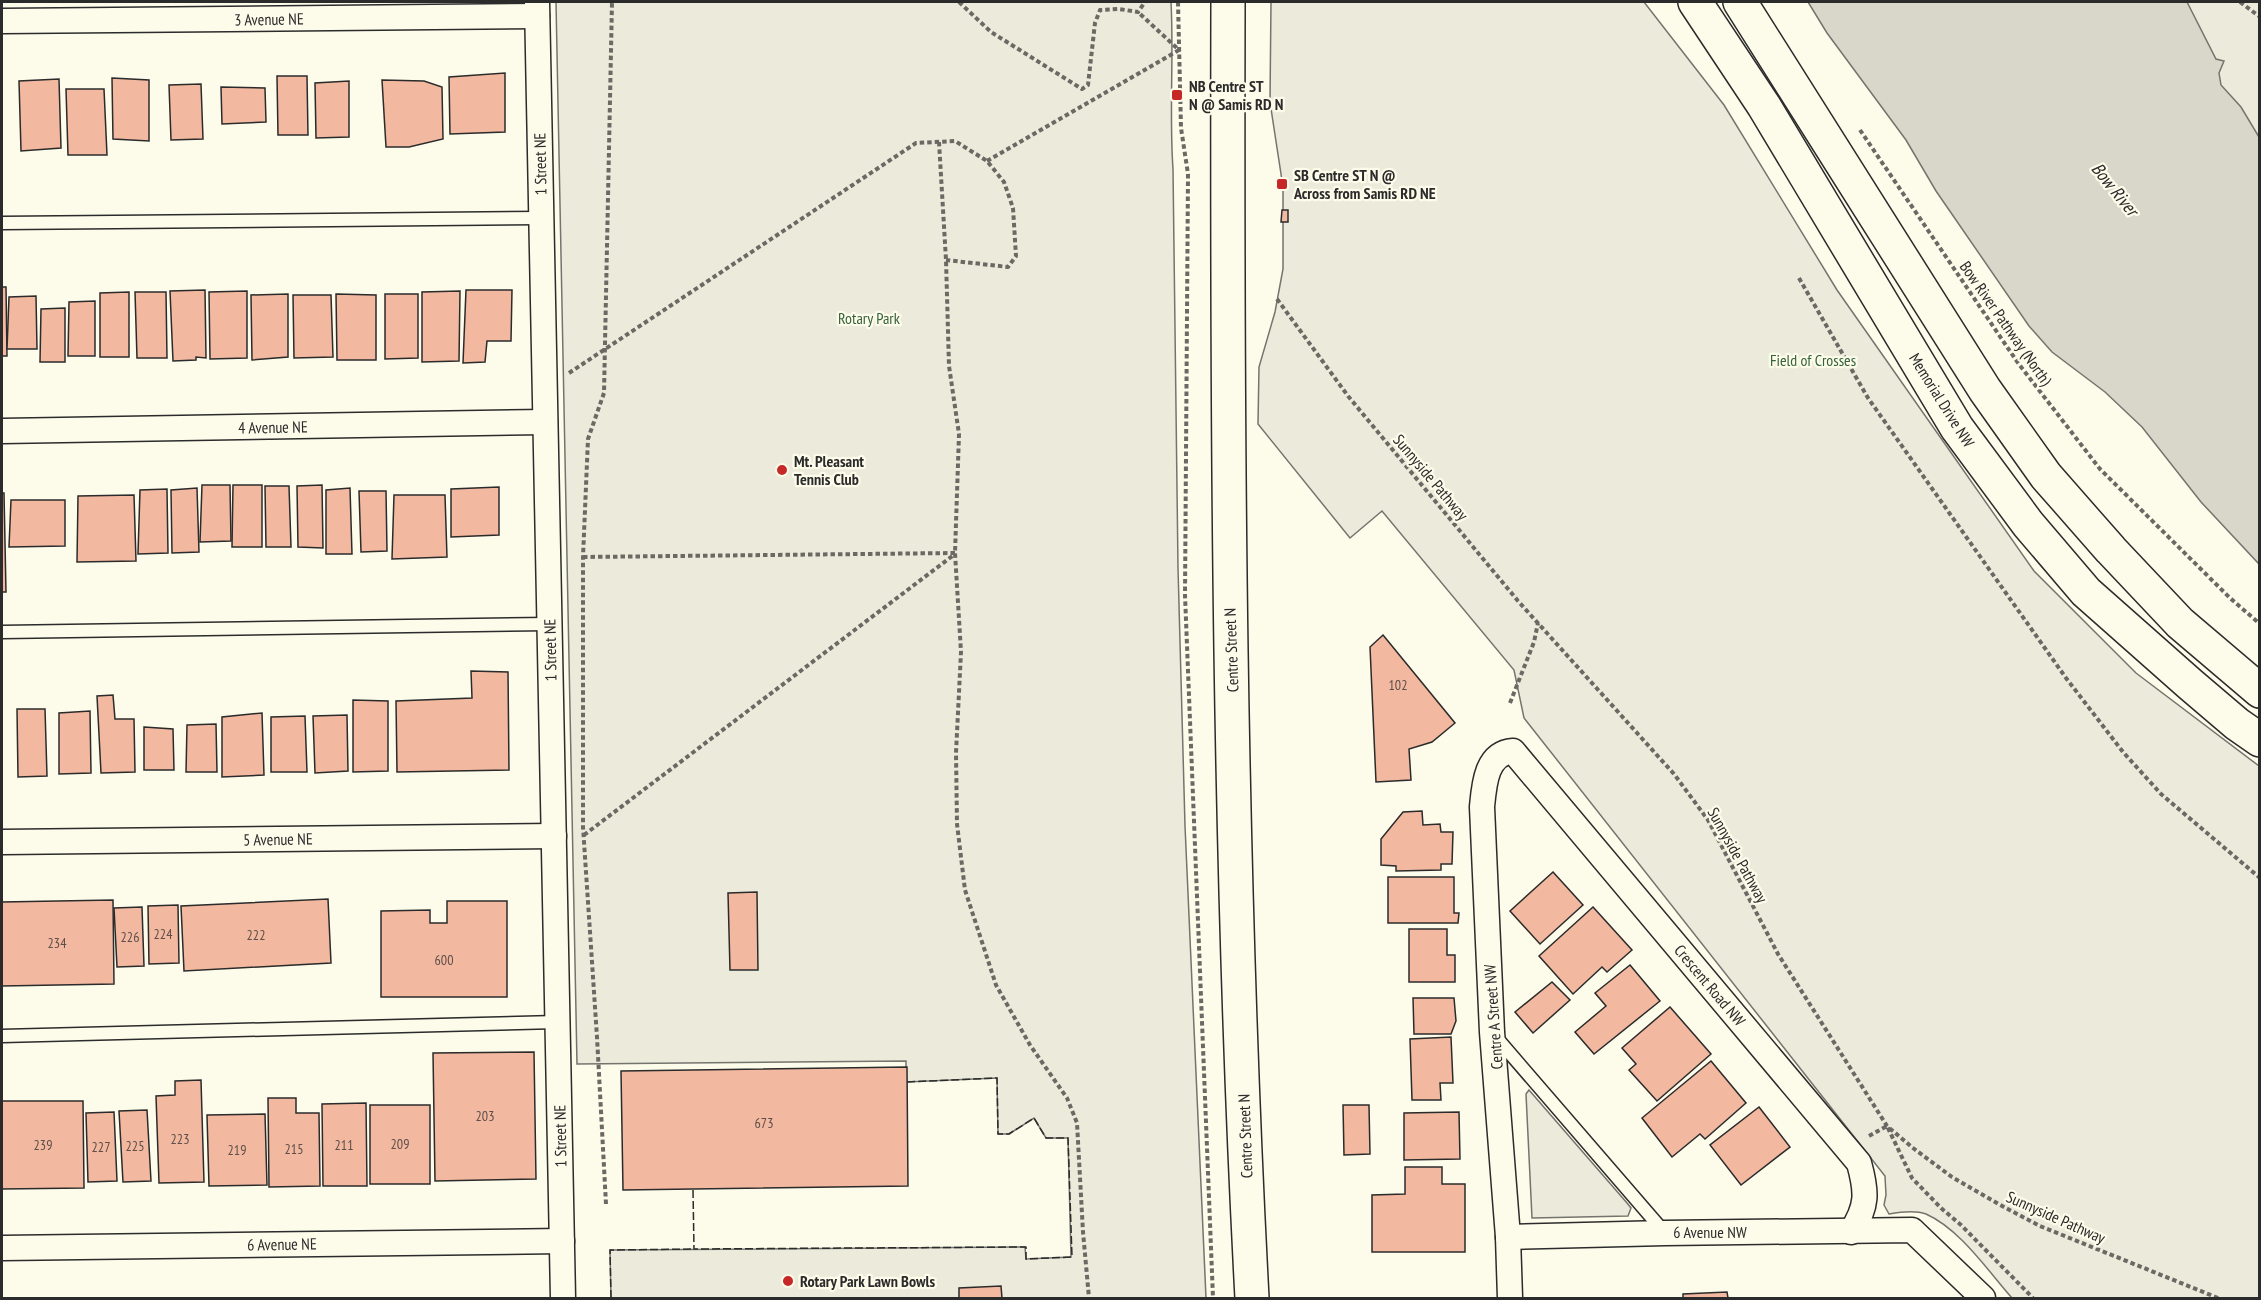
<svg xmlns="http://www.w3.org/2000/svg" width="2261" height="1300" viewBox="0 0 2261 1300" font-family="'PT Sans Narrow',sans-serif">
  <rect width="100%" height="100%" fill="#fdfbea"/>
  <!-- green -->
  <g fill="#ecebdb" stroke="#74746e" stroke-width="1.5">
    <path d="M 556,2 L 1171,2 C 1174,57 1169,113 1173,169 L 1178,568 L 1185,826 L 1206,1298 L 611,1298 L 610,1250 L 1025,1247 L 1026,1259 L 1071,1257 L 1068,1138 L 1046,1138 L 1034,1118 L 1009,1134 L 998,1134 L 997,1078 L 906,1082 L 906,1061 L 577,1064 Z"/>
    <path d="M 1271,2 L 1644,2 L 1724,105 L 1837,290 L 2034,571 L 2136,673 L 2259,766 L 2259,1298 L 2012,1298 C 1988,1271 1960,1229 1926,1214 C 1915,1210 1900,1212 1889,1214 L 1884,1205 L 1886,1195 L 1885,1176 L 1524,718 L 1514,670 L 1382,511 L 1350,538 L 1258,424 L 1259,367 L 1275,312 L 1283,269 L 1283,187 L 1270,102 Z"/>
    <path d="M 2181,2 L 2259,2 L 2259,144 L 2211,87 Z"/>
    <path d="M 1529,1090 L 1627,1203 L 1631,1208 L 1628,1216 L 1532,1218 L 1526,1094 Z"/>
  </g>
  <!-- water -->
  <path fill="#d8d7c9" stroke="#74746e" stroke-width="1.5" d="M 1808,2 L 2187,2 L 2216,59 L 2224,61 L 2219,73 L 2221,85 L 2241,107 L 2259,137 L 2259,564 L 2201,502 L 2142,427 L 2105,392 L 2052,352 L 2029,326 L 1936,191 L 1906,140 L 1827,33 Z"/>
  <!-- building -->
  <g fill="#f2b8a0" stroke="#2b2b2b" stroke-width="1.5">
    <path d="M 505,73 L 505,132 L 450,134 L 449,77 Z"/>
    <path d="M 277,76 L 307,76 L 308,135 L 278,135 Z"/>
    <path d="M 112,78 L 149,80 L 149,141 L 113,139 Z"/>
    <path d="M 59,79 L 61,148 L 21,151 L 19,81 Z"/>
    <path d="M 382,80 L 424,81 L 442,87 L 443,139 L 409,147 L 386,147 Z"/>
    <path d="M 349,81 L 349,137 L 316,138 L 315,83 Z"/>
    <path d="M 201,84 L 203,139 L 171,140 L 169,85 Z"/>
    <path d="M 221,87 L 265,88 L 266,122 L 222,124 Z"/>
    <path d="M 66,89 L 104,89 L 107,155 L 68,155 Z"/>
    <path d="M 1282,210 L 1288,210 L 1288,222 L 1281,222 Z"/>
    <path d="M 2,287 L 6,287 L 7,356 L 2,356 Z"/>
    <path d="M 205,290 L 206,358 L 196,357 L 196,360 L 173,361 L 170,291 Z"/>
    <path d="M 466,290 L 512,290 L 511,341 L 487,341 L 485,362 L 463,363 Z"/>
    <path d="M 247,291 L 247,358 L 210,359 L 209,292 Z"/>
    <path d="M 460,291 L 459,361 L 422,362 L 422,292 Z"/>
    <path d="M 129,292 L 129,357 L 100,357 L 100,293 Z"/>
    <path d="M 135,292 L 166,292 L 167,358 L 137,358 Z"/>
    <path d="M 288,294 L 288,357 L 252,360 L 251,295 Z"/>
    <path d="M 336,294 L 376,295 L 376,360 L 337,360 Z"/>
    <path d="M 385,294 L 418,294 L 418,358 L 385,359 Z"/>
    <path d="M 293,295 L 331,295 L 333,357 L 294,358 Z"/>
    <path d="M 36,296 L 37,349 L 7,349 L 9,297 Z"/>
    <path d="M 95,301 L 95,356 L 68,356 L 69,302 Z"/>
    <path d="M 65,308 L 65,362 L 40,362 L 41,309 Z"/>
    <path d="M 202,485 L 230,485 L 231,541 L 200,542 Z"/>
    <path d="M 233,485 L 262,485 L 262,547 L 232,547 Z"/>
    <path d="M 322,485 L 323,548 L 298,547 L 297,486 Z"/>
    <path d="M 265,486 L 289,486 L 291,547 L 266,547 Z"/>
    <path d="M 499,487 L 499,535 L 451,537 L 451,489 Z"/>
    <path d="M 197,488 L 199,552 L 172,553 L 171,490 Z"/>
    <path d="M 350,488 L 352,554 L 326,554 L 326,490 Z"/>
    <path d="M 167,489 L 168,553 L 138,554 L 140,490 Z"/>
    <path d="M 359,491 L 386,491 L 387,551 L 361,552 Z"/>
    <path d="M 2,493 L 4,493 L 6,592 L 2,592 Z"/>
    <path d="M 134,495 L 136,561 L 77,562 L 78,496 Z"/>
    <path d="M 394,495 L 445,495 L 447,557 L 392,559 Z"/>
    <path d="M 11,500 L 65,500 L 65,546 L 9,547 Z"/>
    <path d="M 1383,635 L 1455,723 L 1432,742 L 1409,749 L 1411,780 L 1376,782 L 1370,647 Z"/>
    <path d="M 471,671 L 508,672 L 509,770 L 397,772 L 396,701 L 472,698 Z"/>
    <path d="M 113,695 L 115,719 L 134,719 L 135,772 L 101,773 L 97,696 Z"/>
    <path d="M 353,700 L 388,701 L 388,771 L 353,772 Z"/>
    <path d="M 17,709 L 45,709 L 47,776 L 18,777 Z"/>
    <path d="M 90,711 L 91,773 L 59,774 L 59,713 Z"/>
    <path d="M 262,713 L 264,775 L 222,777 L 222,717 Z"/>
    <path d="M 347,715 L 348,771 L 315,773 L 313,716 Z"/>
    <path d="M 305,716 L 307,772 L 271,772 L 271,717 Z"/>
    <path d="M 216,724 L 217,772 L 186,772 L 187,725 Z"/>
    <path d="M 144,727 L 173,729 L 174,770 L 144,770 Z"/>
    <path d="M 1422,811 L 1423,825 L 1440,824 L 1441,832 L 1453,832 L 1452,864 L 1441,864 L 1441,870 L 1396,871 L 1396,866 L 1381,865 L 1381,839 L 1403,812 Z"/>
    <path d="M 1553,872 L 1583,905 L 1540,944 L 1510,911 Z"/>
    <path d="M 1388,877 L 1454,877 L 1454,913 L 1459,913 L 1458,923 L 1388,923 Z"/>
    <path d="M 757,892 L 758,970 L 730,970 L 728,893 Z"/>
    <path d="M 328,899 L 331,963 L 184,971 L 181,906 Z"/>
    <path d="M 113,900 L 114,984 L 2,986 L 2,902 Z"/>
    <path d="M 447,901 L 507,901 L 507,997 L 381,997 L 381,911 L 430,910 L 430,923 L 447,923 Z"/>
    <path d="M 178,905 L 179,963 L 149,964 L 148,906 Z"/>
    <path d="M 142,907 L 144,966 L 117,967 L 114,908 Z"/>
    <path d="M 1593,907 L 1632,950 L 1607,972 L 1602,967 L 1573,994 L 1539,956 Z"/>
    <path d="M 1409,929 L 1447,929 L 1447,955 L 1455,955 L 1455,982 L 1409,982 Z"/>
    <path d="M 1630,965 L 1660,1001 L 1594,1054 L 1575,1032 L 1606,1006 L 1595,993 Z"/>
    <path d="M 1552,982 L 1570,1000 L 1533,1033 L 1515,1012 Z"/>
    <path d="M 1413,998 L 1454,998 L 1456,1021 L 1451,1034 L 1414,1034 Z"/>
    <path d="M 1670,1007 L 1711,1054 L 1657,1101 L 1629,1070 L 1636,1064 L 1622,1048 Z"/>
    <path d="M 1451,1037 L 1453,1083 L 1440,1083 L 1441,1100 L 1412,1100 L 1410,1039 Z"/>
    <path d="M 534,1052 L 536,1179 L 435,1181 L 433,1053 Z"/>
    <path d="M 1711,1061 L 1746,1103 L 1705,1139 L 1700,1134 L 1672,1157 L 1642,1118 Z"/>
    <path d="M 907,1067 L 908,1186 L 623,1190 L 621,1071 Z"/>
    <path d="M 201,1080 L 204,1182 L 159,1183 L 156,1096 L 175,1095 L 175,1081 Z"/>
    <path d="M 268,1098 L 296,1098 L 296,1113 L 319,1113 L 320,1186 L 269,1187 Z"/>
    <path d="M 2,1101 L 83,1101 L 84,1188 L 2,1189 Z"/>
    <path d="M 366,1103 L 367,1186 L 323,1186 L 322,1104 Z"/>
    <rect x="370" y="1105" width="60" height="79"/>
    <path d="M 1343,1105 L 1369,1105 L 1370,1154 L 1344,1155 Z"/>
    <path d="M 1759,1107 L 1790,1147 L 1741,1185 L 1710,1145 Z"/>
    <path d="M 147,1110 L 151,1181 L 123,1182 L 119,1111 Z"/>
    <path d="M 114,1112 L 117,1181 L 88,1182 L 86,1113 Z"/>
    <path d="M 1459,1112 L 1460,1159 L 1404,1160 L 1404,1113 Z"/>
    <path d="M 265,1114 L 267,1185 L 209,1186 L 207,1115 Z"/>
    <path d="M 1405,1167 L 1442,1167 L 1442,1184 L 1465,1184 L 1465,1252 L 1372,1252 L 1372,1195 L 1405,1194 Z"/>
    <path d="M 1001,1286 L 1002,1298 L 959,1298 L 959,1288 Z"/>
    <path d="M 1727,1292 L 1728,1298 L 1683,1298 L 1683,1294 Z"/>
  </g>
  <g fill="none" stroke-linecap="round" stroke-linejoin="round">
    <defs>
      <g id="service">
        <path d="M 2,223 L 541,218"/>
        <path d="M 2,632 L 549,624"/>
        <path d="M 2,1036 L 557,1022"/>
        <path d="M 1495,1036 L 1665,1233"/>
      </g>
      <g id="minor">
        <path d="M 537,2 L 563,1298"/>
        <path d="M 2,21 L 537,16"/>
        <path d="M 2,431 L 545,422"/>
        <path d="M 2,842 L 554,836"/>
        <path d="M 1508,1237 L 1665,1233 L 1912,1230 L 1983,1298"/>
        <path d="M 2,1248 L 562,1241"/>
        <path d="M 1510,1298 L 1508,1237 L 1492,1032 L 1482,807 C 1484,785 1486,753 1513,751 L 1859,1163 C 1867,1192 1868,1206 1851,1232"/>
      </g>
      <g id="secondary">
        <path d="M 1228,2 C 1227,434 1229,867 1252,1298"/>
        <path d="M 1695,2 L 1764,106 L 1957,428 L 2028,524 L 2086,592 L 2190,684 L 2237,724 L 2260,740"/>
        <path d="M 1740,2 L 1985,390 L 2046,476 L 2111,550 L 2180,623 L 2260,691"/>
      </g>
    </defs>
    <!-- service casing -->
    <use href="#service" stroke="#2b2b2b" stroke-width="15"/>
    <!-- minor casing -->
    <use href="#minor" stroke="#2b2b2b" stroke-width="27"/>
    <!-- secondary casing -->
    <use href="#secondary" stroke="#2b2b2b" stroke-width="36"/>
    <!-- path -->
    <g stroke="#6a6964" stroke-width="4" stroke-dasharray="4.5 3" stroke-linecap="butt">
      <path d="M 959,2 L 991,32 L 1082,89 L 1088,85 L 1095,23 L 1100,10 L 1119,9 L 1138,12 L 1145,2"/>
      <path d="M 1178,2 L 1181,128 L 1188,174 L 1185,595 L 1213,1298"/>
      <path d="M 2240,2 L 2260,17"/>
      <path d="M 1860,130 L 2018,363 L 2100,469 L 2230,598 L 2260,624"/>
      <path d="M 939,142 L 946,260 L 949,366 L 959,434 L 955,553 L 961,652 L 956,753 L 957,824 L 965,890 L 996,985 L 1030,1045 L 1067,1098 L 1077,1123 L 1083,1232 L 1089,1298"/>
      <path d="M 987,161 L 1179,50 L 1138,12"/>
      <path d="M 1799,278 L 1868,398 L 2066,678 L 2123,752 L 2161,794 L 2260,878"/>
      <path d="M 1277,299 L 1348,396 L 1518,601 L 1674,774 L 1708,820 L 1778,954 L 1887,1126 L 1913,1148 L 1952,1177 L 2004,1207 L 2040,1226 L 2218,1298"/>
      <path d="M 569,373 L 916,143 L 955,141 L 987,161 L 1004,182 L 1013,208 L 1016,256 L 1008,267 L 946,260"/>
      <path d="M 583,557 L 955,553"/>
      <path d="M 1510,703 L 1534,642 L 1538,623"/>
      <path d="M 584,835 L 955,554"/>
      <path d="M 1869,1136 L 1887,1126 L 1912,1178 L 1941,1208 L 1961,1225 L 2033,1298"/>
      <path d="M 606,1204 L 597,1037 L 583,827 L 583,557 L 588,439 L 604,393 L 612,2"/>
    </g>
    <!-- service -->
    <use href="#service" stroke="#fdfbea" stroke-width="12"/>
    <!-- minor -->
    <use href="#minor" stroke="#fdfbea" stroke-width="24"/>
    <!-- secondary -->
    <use href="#secondary" stroke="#fdfbea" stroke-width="33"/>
    <!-- fence -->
    <g stroke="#2b2b2b" stroke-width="1.5" stroke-dasharray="8 3" stroke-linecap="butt">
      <path d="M 693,1190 L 694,1249 L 1026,1247 L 1026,1259 L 1072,1257 L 1068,1138 L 1046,1138 L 1034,1118 L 1009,1134 L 998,1134 L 997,1078 L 906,1082"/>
      <path d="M 611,1298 L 610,1250 L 694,1249"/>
    </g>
  </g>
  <!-- markers -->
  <g fill="#c62828" stroke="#fdfbea" stroke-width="2">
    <rect x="1171" y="89" width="12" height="12" rx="3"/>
    <rect x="1276" y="178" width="12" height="12" rx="3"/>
    <circle cx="782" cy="470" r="6"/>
    <circle cx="788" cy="1281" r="6"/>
  </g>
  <g text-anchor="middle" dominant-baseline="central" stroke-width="4.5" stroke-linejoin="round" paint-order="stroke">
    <!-- number labels -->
    <g font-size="14" fill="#5d4e48">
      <text x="1398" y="685">102</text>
      <text x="163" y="934">224</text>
      <text x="256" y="935">222</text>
      <text x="130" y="937">226</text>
      <text x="57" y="943">234</text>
      <text x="444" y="960">600</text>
      <text x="485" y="1116">203</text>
      <text x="764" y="1123">673</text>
      <text x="180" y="1139">223</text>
      <text x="400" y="1144">209</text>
      <text x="43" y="1145">239</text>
      <text x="344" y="1145">211</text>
      <text x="135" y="1146">225</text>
      <text x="101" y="1147">227</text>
      <text x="294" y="1149">215</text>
      <text x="237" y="1150">219</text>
    </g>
    <!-- street labels -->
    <g font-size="16" fill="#2b2b2b" stroke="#fdfbea">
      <text transform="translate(269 19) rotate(-1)">3 Avenue NE</text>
      <text transform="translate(540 164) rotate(-91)">1 Street NE</text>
      <text transform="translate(2006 323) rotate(55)">Bow River Pathway (North)</text>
      <text transform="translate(1942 400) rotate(58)">Memorial Drive NW</text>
      <text transform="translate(273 427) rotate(-1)">4 Avenue NE</text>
      <text transform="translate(1431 477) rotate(50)">Sunnyside Pathway</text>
      <text transform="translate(550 650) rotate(-91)">1 Street NE</text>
      <text transform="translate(1231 650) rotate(-92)">Centre Street N</text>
      <text transform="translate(278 839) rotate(-1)">5 Avenue NE</text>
      <text transform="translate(1738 855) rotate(61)">Sunnyside Pathway</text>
      <text transform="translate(1710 985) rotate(50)">Crescent Road NW</text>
      <text transform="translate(1493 1017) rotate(-94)">Centre A Street NW</text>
      <text transform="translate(560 1136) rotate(-91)">1 Street NE</text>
      <text transform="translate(1245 1136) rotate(-92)">Centre Street N</text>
      <text transform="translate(2056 1217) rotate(24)">Sunnyside Pathway</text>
      <text x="1710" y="1232">6 Avenue NW</text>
      <text transform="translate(282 1244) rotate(-1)">6 Avenue NE</text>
    </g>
    <!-- poi labels -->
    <g font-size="16" font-weight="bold" fill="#2b2b2b" stroke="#fdfbea" text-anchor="start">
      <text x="1189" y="86">NB Centre ST<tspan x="1189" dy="18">N @ Samis RD N</tspan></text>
      <text x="1294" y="175">SB Centre ST N @<tspan x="1294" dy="18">Across from Samis RD NE</tspan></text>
      <text x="794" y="461">Mt. Pleasant<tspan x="794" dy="18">Tennis Club</tspan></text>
      <text x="800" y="1281">Rotary Park Lawn Bowls</text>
    </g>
    <!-- park labels -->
    <g font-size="16" fill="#34623c" stroke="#fdfbea">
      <text x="869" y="318">Rotary Park</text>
      <text x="1813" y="360">Field of Crosses</text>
    </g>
    <!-- water labels -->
    <g font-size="18" font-style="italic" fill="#2b2b2b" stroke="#fdfbea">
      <text transform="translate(2115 189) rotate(51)">Bow River</text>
    </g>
  </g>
  <!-- border -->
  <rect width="2261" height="1300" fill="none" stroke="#2b2b2b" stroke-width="6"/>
</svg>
